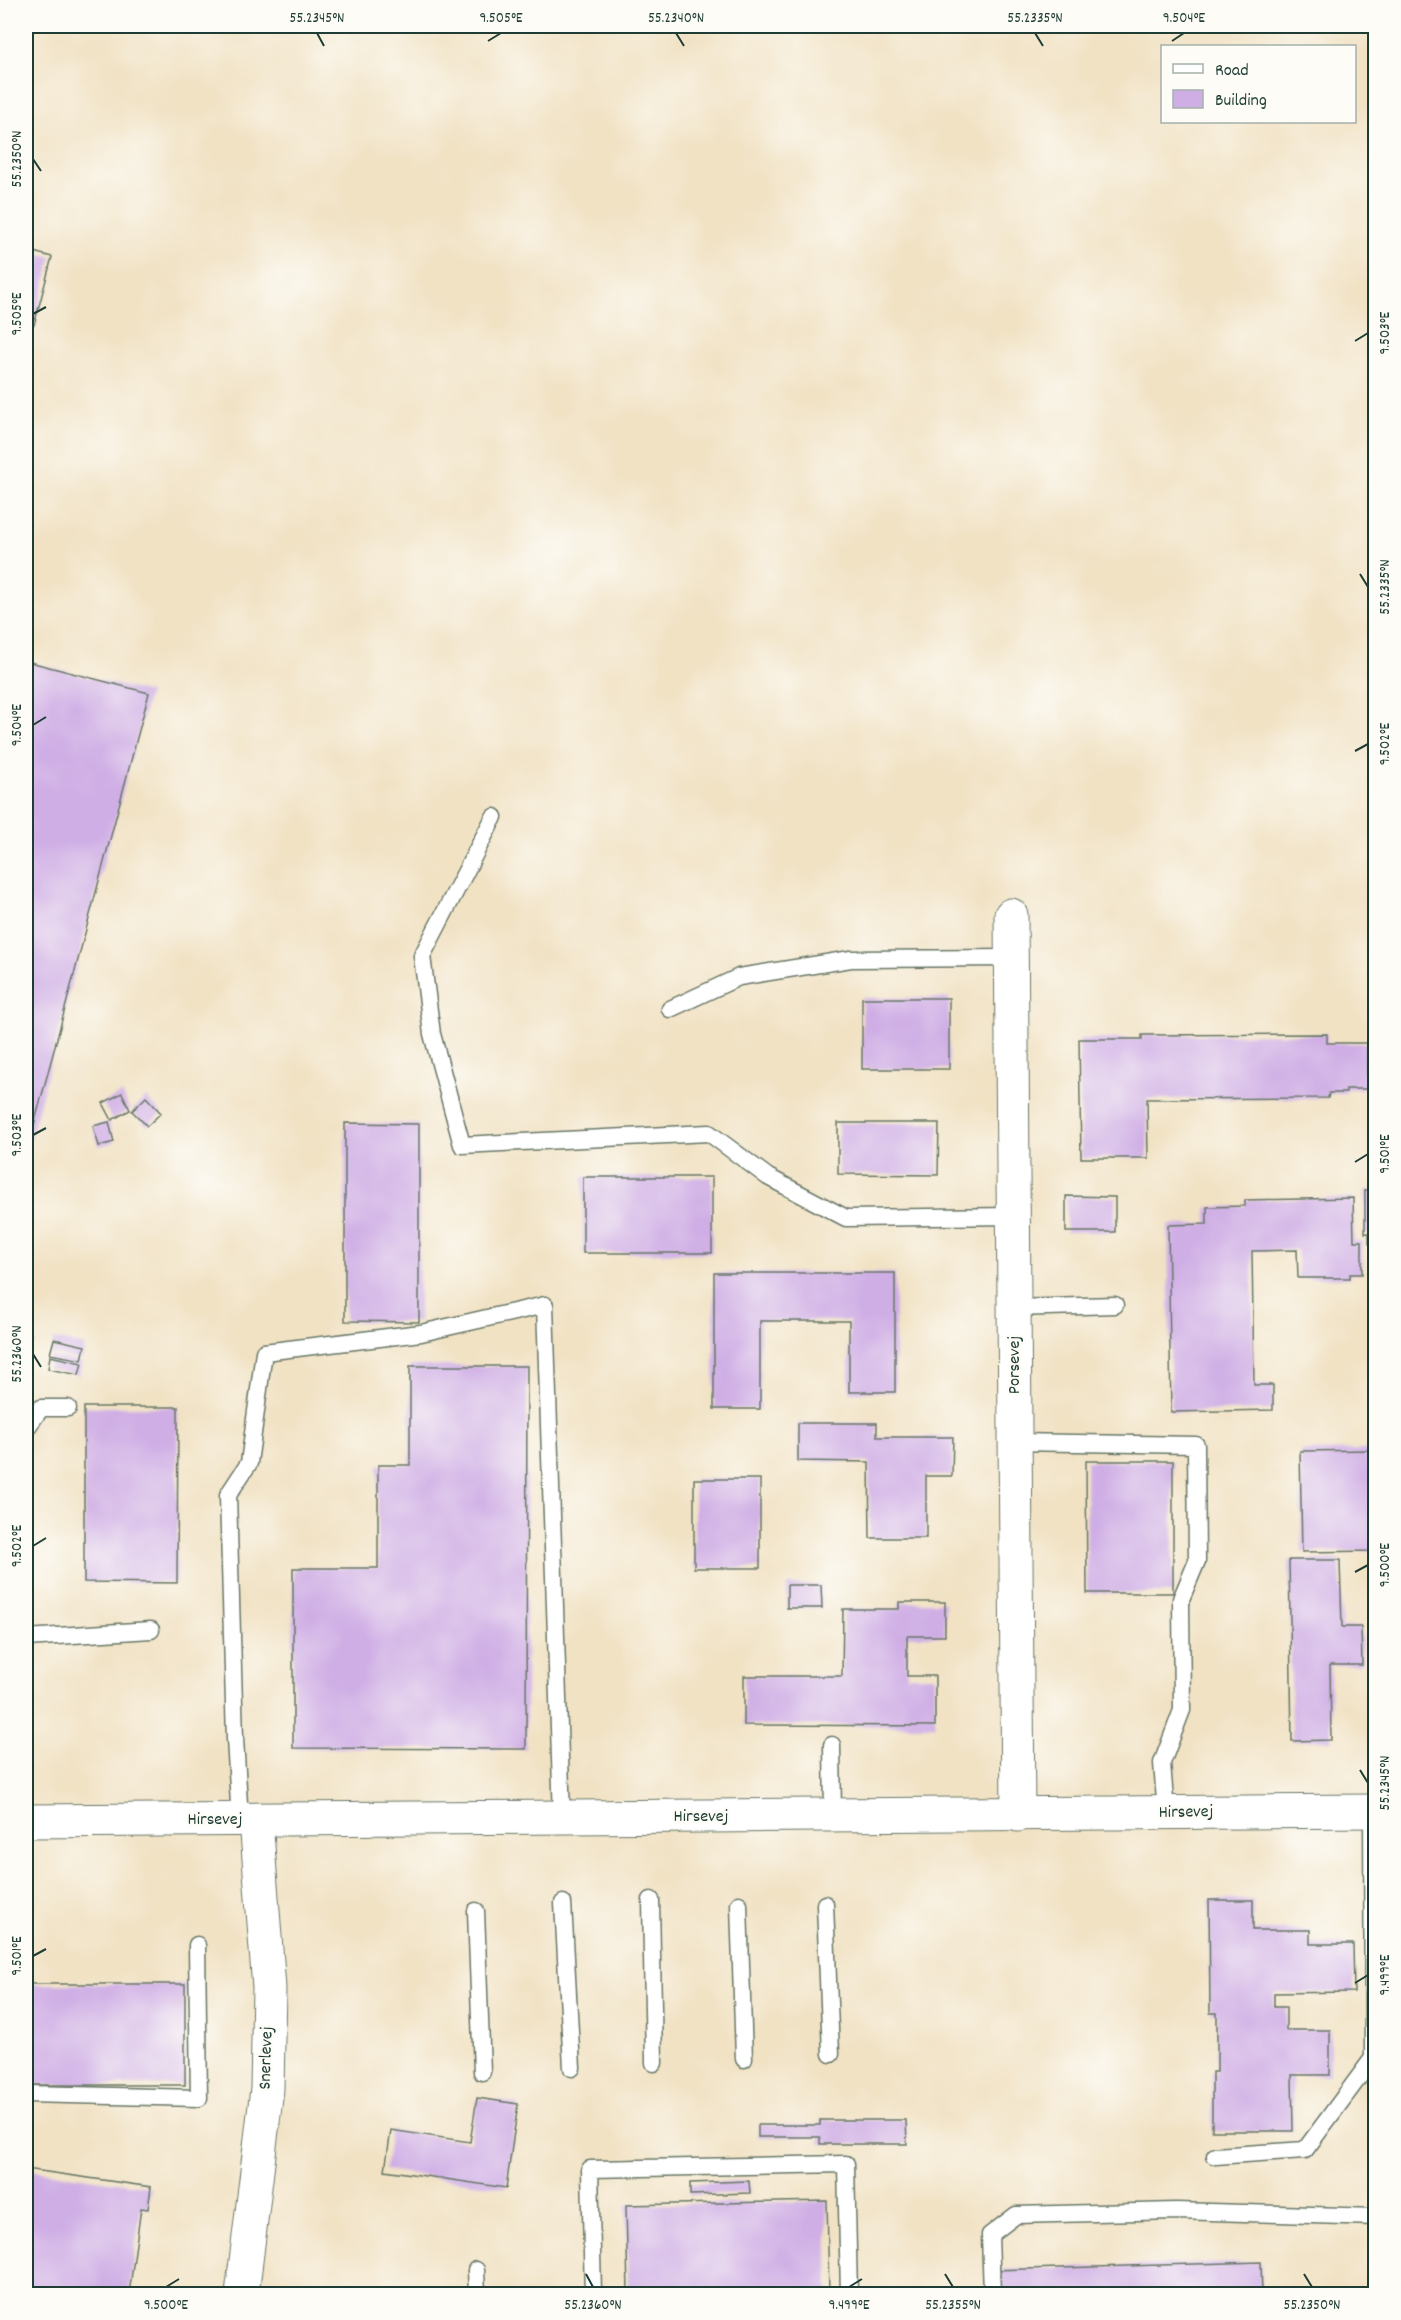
<svg xmlns="http://www.w3.org/2000/svg" width="1401" height="2320" viewBox="0 0 1401 2320" font-family="Dekko,sans-serif">
  <rect width="100%" height="100%" fill="#fdfcf7"/>
  <filter id="ink" filterUnits="userSpaceOnUse"><feTurbulence type="fractalNoise" baseFrequency=".0167" numOctaves="2"/><feDisplacementMap in="SourceGraphic" scale="12" xChannelSelector="R" yChannelSelector="G"/><feConvolveMatrix kernelMatrix="1 2 1 2 8 2 1 2 1" color-interpolation-filters="sRGB"/></filter>
  <filter id="wash" filterUnits="userSpaceOnUse"><feTurbulence type="fractalNoise" baseFrequency=".008" numOctaves="4" result="noise"/><feDisplacementMap in="SourceGraphic" scale="24" xChannelSelector="R" yChannelSelector="G"/><feGaussianBlur stdDeviation="1.35" result="paint"/><feColorMatrix in="noise" values="0 0 0 0 0 0 0 0 0 0 0 0 0 0 0 0 0 1.4 0 .05"/><feComposite in="paint" operator="in"/></filter>
  <g filter="url(#wash)">
    <rect width="100%" height="100%" fill="#f1e2c4"/>
    <g id="blocks">
      <!-- building -->
      <g fill="#cfaee5">
        <path d="M 26,250 L 52,257 L 34,325 L 26,323 Z"/>
        <path d="M 26,661 L 149,693 L 26,1155 Z"/>
        <rect x="862" y="998" width="87" height="71"/>
        <path d="M 1327,1034 L 1327,1043 L 1367,1043 L 1367,1089 L 1346,1089 L 1346,1093 L 1329,1093 L 1328,1098 L 1147,1099 L 1148,1158 L 1081,1158 L 1079,1039 L 1142,1039 L 1142,1035 Z"/>
        <path d="M 122,1093 L 130,1110 L 112,1120 L 103,1103 Z"/>
        <path d="M 146,1097 L 161,1113 L 147,1126 L 132,1111 Z"/>
        <path d="M 109,1122 L 114,1142 L 99,1146 L 93,1126 Z"/>
        <path d="M 345,1123 L 419,1124 L 419,1322 L 345,1321 Z"/>
        <path d="M 838,1123 L 939,1123 L 938,1175 L 838,1174 Z"/>
        <rect x="583" y="1177" width="129" height="76"/>
        <path d="M 1365,1190 L 1376,1190 L 1376,1243 L 1369,1243 L 1369,1233 L 1365,1233 Z"/>
        <path d="M 1066,1196 L 1115,1197 L 1115,1232 L 1066,1232 Z"/>
        <path d="M 1353,1198 L 1354,1241 L 1362,1241 L 1362,1274 L 1350,1274 L 1350,1278 L 1298,1278 L 1297,1250 L 1252,1251 L 1254,1385 L 1273,1385 L 1273,1410 L 1171,1412 L 1168,1225 L 1207,1224 L 1207,1207 L 1245,1206 L 1245,1200 Z"/>
        <path d="M 714,1273 L 895,1273 L 895,1392 L 849,1392 L 849,1321 L 760,1321 L 760,1409 L 714,1409 Z"/>
        <path d="M 26,1332 L 31,1333 L 28,1348 L 26,1347 Z"/>
        <path d="M 54,1339 L 85,1346 L 82,1360 L 50,1354 Z"/>
        <path d="M 50,1356 L 82,1363 L 79,1375 L 48,1369 Z"/>
        <path d="M 410,1366 L 527,1366 L 526,1749 L 293,1748 L 293,1568 L 378,1568 L 378,1465 L 410,1465 Z"/>
        <path d="M 84,1407 L 178,1407 L 177,1583 L 84,1582 Z"/>
        <path d="M 798,1423 L 877,1423 L 877,1437 L 953,1437 L 952,1476 L 926,1476 L 926,1538 L 870,1538 L 869,1462 L 798,1461 Z"/>
        <path d="M 1376,1450 L 1376,1551 L 1302,1552 L 1300,1451 Z"/>
        <path d="M 1086,1461 L 1173,1461 L 1173,1593 L 1087,1593 Z"/>
        <rect x="694" y="1479" width="66" height="89"/>
        <path d="M 1289,1560 L 1340,1560 L 1342,1627 L 1361,1627 L 1362,1665 L 1330,1665 L 1331,1740 L 1292,1741 Z"/>
        <path d="M 787,1585 L 821,1585 L 822,1608 L 787,1608 Z"/>
        <path d="M 899,1602 L 945,1602 L 945,1636 L 907,1636 L 907,1676 L 935,1676 L 935,1726 L 744,1725 L 744,1676 L 842,1676 L 843,1609 L 899,1609 Z"/>
        <path d="M 1209,1900 L 1253,1900 L 1253,1930 L 1310,1930 L 1310,1944 L 1353,1944 L 1354,1992 L 1274,1993 L 1274,2007 L 1286,2007 L 1286,2030 L 1330,2030 L 1330,2075 L 1292,2075 L 1293,2131 L 1212,2131 L 1212,2072 L 1217,2072 L 1217,2013 L 1210,2013 Z"/>
        <rect x="26" y="1984" width="159" height="101"/>
        <path d="M 477,2098 L 518,2104 L 506,2188 L 385,2170 L 391,2130 L 470,2142 Z"/>
        <path d="M 820,2120 L 906,2120 L 907,2144 L 820,2144 L 820,2137 L 758,2137 L 758,2125 L 820,2125 Z"/>
        <path d="M 26,2169 L 151,2187 L 148,2209 L 141,2208 L 129,2294 L 26,2294 Z"/>
        <path d="M 749,2181 L 750,2193 L 690,2195 L 690,2183 Z"/>
        <path d="M 827,2201 L 829,2294 L 628,2294 L 626,2205 Z"/>
        <path d="M 1261,2262 L 1262,2294 L 995,2294 L 994,2270 Z"/>
      </g>
    </g>
  </g>
  <g filter="url(#ink)">
    <use href="#blocks" fill-opacity="0" stroke="#687766" stroke-width="1.5"/>
    <g fill="none" stroke-linecap="round" stroke-linejoin="round">
      <defs>
        <g id="lane">
          <path d="M 494,817 L 422,956 L 432,1034 L 462,1145 L 709,1133 L 768,1177 L 846,1218 L 1014,1216"/>
          <path d="M 670,1009 L 739,977 L 851,959 L 1012,958"/>
          <path d="M 1014,1308 L 1115,1305"/>
          <path d="M 26,1429 L 41,1408 L 68,1408"/>
          <path d="M 1015,1442 L 1196,1445 L 1197,1561 L 1181,1599 L 1182,1710 L 1162,1763 L 1166,1813"/>
          <path d="M 26,1638 L 151,1630"/>
          <path d="M 832,1745 L 833,1816"/>
          <path d="M 240,1820 L 235,1739 L 228,1495 L 249,1463 L 264,1352 L 421,1333 L 545,1305 L 562,1818"/>
          <path d="M 651,1900 L 654,2063"/>
          <path d="M 563,1903 L 572,2068"/>
          <path d="M 739,1904 L 744,2059"/>
          <path d="M 825,1904 L 831,2054"/>
          <path d="M 476,1911 L 482,2072"/>
          <path d="M 26,2094 L 199,2098 L 197,1945"/>
          <path d="M 1215,2156 L 1305,2150 L 1373,2058 L 1372,1811"/>
          <path d="M 476,2270 L 477,2294"/>
          <path d="M 593,2294 L 590,2169 L 846,2164 L 849,2294"/>
          <path d="M 992,2294 L 990,2235 L 1016,2215 L 1176,2211 L 1376,2217"/>
        </g>
        <g id="street">
          <path d="M 1011,915 L 1018,1815"/>
          <path d="M 26,1821 L 1376,1811"/>
          <path d="M 242,2294 L 267,2089 L 269,1988 L 256,1820"/>
        </g>
      </defs>
      <!-- lane casing -->
      <use href="#lane" stroke="#687766" stroke-width="19"/>
      <!-- street casing -->
      <use href="#street" stroke="#687766" stroke-width="35"/>
      <!-- lane -->
      <use href="#lane" stroke="#fff" stroke-width="16"/>
      <!-- street -->
      <use href="#street" stroke="#fff" stroke-width="33"/>
    </g>
  </g>
  <!-- ticks -->
  <path fill="none" stroke="#1f3d34" stroke-width="2" d="M 317,33 L 324,46M 676,33 L 684,46M 1035,33 L 1043,46M 488,41 L 501,33M 1172,41 L 1184,33M 33,159 L 41,171M 33,314 L 46,307M 1355,341 L 1368,333M 1360,574 L 1368,587M 33,725 L 46,717M 1355,751 L 1368,744M 33,1135 L 46,1128M 1355,1162 L 1368,1154M 33,1354 L 41,1367M 33,1546 L 46,1538M 1355,1572 L 1368,1565M 1360,1770 L 1368,1783M 33,1956 L 46,1949M 1355,1983 L 1368,1975M 586,2274 L 593,2287M 945,2274 L 953,2287M 1304,2274 L 1312,2287M 166,2287 L 179,2279M 849,2287 L 862,2279"/>
  <g text-anchor="middle" dominant-baseline="central" stroke-width="5" stroke-linejoin="round" paint-order="stroke">
    <!-- street labels -->
    <g font-size="18" fill="#1f3d34" stroke="#fdfcf7">
      <text transform="translate(1015 1365) rotate(-90)">Porsevej</text>
      <text transform="translate(1186 1813) rotate(-1)">Hirsevej</text>
      <text x="701" y="1817">Hirsevej</text>
      <text x="215" y="1820">Hirsevej</text>
      <text transform="translate(267 2058) rotate(-88)">Snerlevej</text>
    </g>
  </g>
  <!-- margin -->
  <rect width="1401" height="2320" fill="none" stroke="#fdfcf7" stroke-width="66"/>
  <!-- legend -->
  <rect x="1161" y="45" width="195" height="78" fill="#fdfcf7" stroke="#a4b0a9" stroke-width="1.5"/>
  <rect x="1173" y="64" width="30" height="9" fill="#ffffff" stroke="#a4b0a9" stroke-width="1.5"/>
  <text x="1215" y="75" font-size="18" fill="#1f3d34">Road</text>
  <rect x="1173" y="90" width="30" height="18" fill="#cfaee5" stroke="#a4b0a9" stroke-width="1.5"/>
  <text x="1215" y="105" font-size="18" fill="#1f3d34">Building</text>
  <rect x="33" y="33" width="1335" height="2254" fill="none" stroke="#1f3d34" stroke-width="2"/>
  <g font-size="15" text-anchor="middle" fill="#1f3d34">
    <text x="317" y="22">55.2345°N</text>
    <text x="501" y="22">9.505°E</text>
    <text x="676" y="22">55.2340°N</text>
    <text x="1035" y="22">55.2335°N</text>
    <text x="1184" y="22">9.504°E</text>
    <text transform="translate(16 159) rotate(-90)" y="5">55.2350°N</text>
    <text transform="translate(16 314) rotate(-90)" y="5">9.505°E</text>
    <text transform="translate(1384 333) rotate(-90)" y="5">9.503°E</text>
    <text transform="translate(1384 587) rotate(-90)" y="5">55.2335°N</text>
    <text transform="translate(16 725) rotate(-90)" y="5">9.504°E</text>
    <text transform="translate(1384 744) rotate(-90)" y="5">9.502°E</text>
    <text transform="translate(16 1135) rotate(-90)" y="5">9.503°E</text>
    <text transform="translate(1384 1154) rotate(-90)" y="5">9.501°E</text>
    <text transform="translate(16 1354) rotate(-90)" y="5">55.2360°N</text>
    <text transform="translate(16 1546) rotate(-90)" y="5">9.502°E</text>
    <text transform="translate(1384 1565) rotate(-90)" y="5">9.500°E</text>
    <text transform="translate(1384 1783) rotate(-90)" y="5">55.2345°N</text>
    <text transform="translate(16 1956) rotate(-90)" y="5">9.501°E</text>
    <text transform="translate(1384 1975) rotate(-90)" y="5">9.499°E</text>
    <text x="166" y="2309">9.500°E</text>
    <text x="593" y="2309">55.2360°N</text>
    <text x="849" y="2309">9.499°E</text>
    <text x="953" y="2309">55.2355°N</text>
    <text x="1312" y="2309">55.2350°N</text>
  </g>
</svg>
